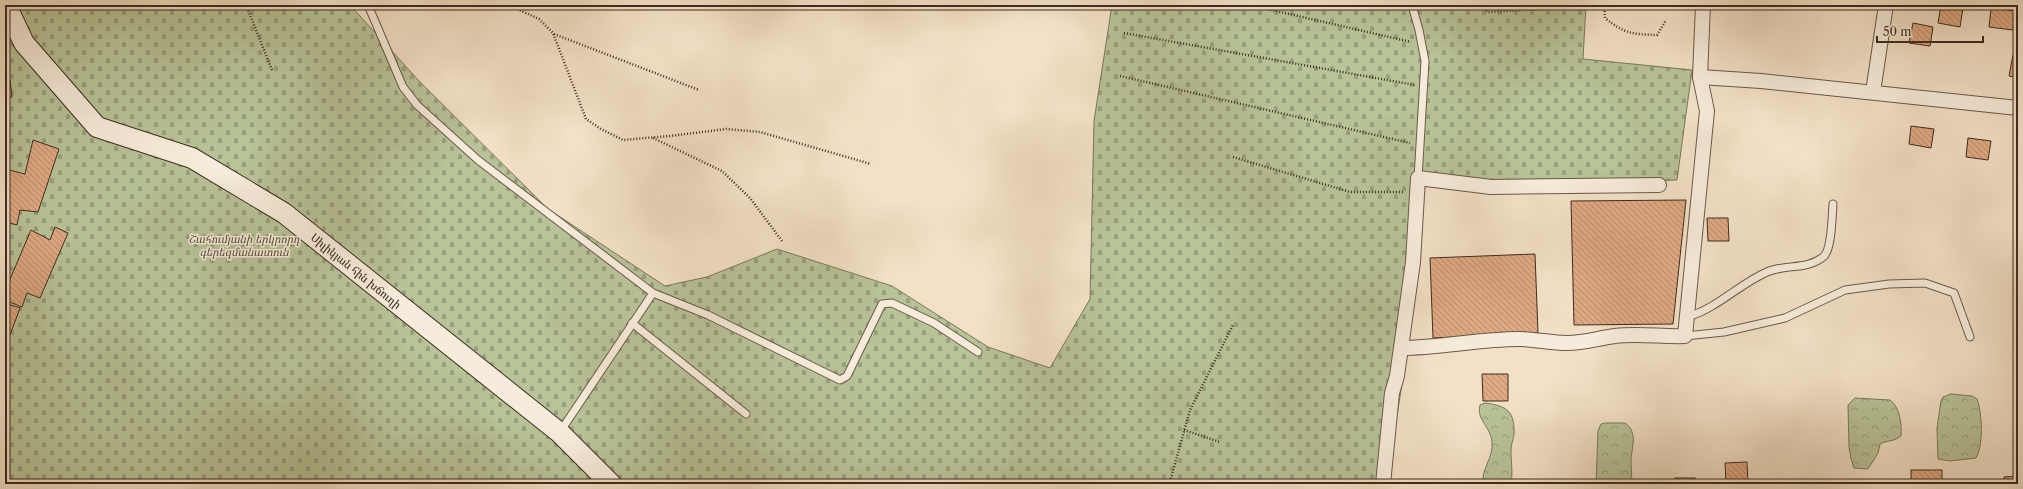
<svg xmlns="http://www.w3.org/2000/svg" width="2023" height="489" viewBox="0 0 2023 489" font-family="'Libre Caslon Text','Noto Serif Armenian',serif">
  <defs>
    <pattern id="forest-crowns" width="20" height="18" patternUnits="userSpaceOnUse"><rect width="20" height="18" fill="#b8c398"/><path d="M2 6a3 3 0 1 1 6 0M12 15a3 3 0 1 1 6 0" fill="none" stroke="#979f7c"/></pattern>
    <pattern id="cemetery-stones" width="16" height="16" patternUnits="userSpaceOnUse"><rect width="16" height="16" fill="#b8c398"/><path d="M2 7V4a2 2 0 0 1 4 0v3zM10 15v-3a2 2 0 0 1 4 0v3z" fill="#979f7c"/></pattern>
    <pattern id="building-back-hatch" width="6" height="6" patternUnits="userSpaceOnUse"><rect width="6" height="6" fill="#e0a983"/><path d="M-1 5l2 2M0 0l6 6M5-1l2 2" fill="none" stroke="#b78a6b"/></pattern>
  </defs>
  <rect width="100%" height="100%" fill="#f3e1c7"/>
  <filter id="stains"><feTurbulence type="fractalNoise" baseFrequency=".005" numOctaves="4"/><feColorMatrix values="0 0 0 0 .2 0 0 0 0 .09 0 0 0 0 .02 0 0 0 .5 -.17"/></filter>
  <radialGradient id="worn" r=".72"><stop offset=".6" stop-color="#630" stop-opacity="0"/><stop offset="1" stop-color="#630" stop-opacity=".3"/></radialGradient>
  <!-- forest -->
  <g fill="url(#forest-crowns)" stroke="#7a785c">
    <path d="M 1951,394 L 1972,396 L 1977,399 C 1982,411 1984,446 1976,458 L 1950,461 L 1938,459 L 1937,428 L 1941,401 L 1943,397 Z"/>
    <path d="M 1855,398 L 1890,400 C 1900,407 1902,425 1901,436 C 1894,442 1887,440 1880,444 L 1878,453 L 1868,469 L 1854,468 L 1851,459 L 1849,447 L 1848,405 Z"/>
    <path d="M 1485,403 C 1507,406 1515,411 1514,435 C 1513,440 1511,445 1511,450 C 1511,462 1513,472 1511,484 L 1483,484 C 1481,469 1494,457 1492,442 C 1491,427 1476,420 1480,405 Z"/>
    <path d="M 1605,423 L 1625,423 C 1639,433 1631,448 1631,462 C 1631,469 1632,477 1632,484 L 1596,484 L 1598,431 L 1601,424 Z"/>
  </g>
  <!-- cemetery -->
  <path fill="url(#cemetery-stones)" stroke="#7a785c" d="M 5,5 L 350,5 L 420,82 L 548,209 L 665,286 L 707,277 L 777,249 L 892,286 L 988,347 L 1050,368 L 1090,299 L 1094,121 L 1112,5 L 1586,5 L 1583,59 L 1692,70 L 1677,180 L 1523,184 L 1424,173 L 1406,359 L 1386,484 L 5,484 Z"/>
  <!-- building -->
  <g fill="url(#building-back-hatch)" stroke="#3c2c20">
    <path d="M 1941,5 L 1963,8 L 1960,27 L 1938,23 Z"/>
    <path d="M 1991,8 L 2015,11 L 2013,30 L 1989,27 Z"/>
    <path d="M 1913,23 L 1933,27 L 1930,46 L 1909,43 Z"/>
    <path d="M 2013,55 L 2018,56 L 2018,78 L 2009,76 Z"/>
    <path d="M 10,79 L 12,97 L 5,98 L 5,80 Z"/>
    <path d="M 1911,126 L 1934,129 L 1931,148 L 1909,144 Z"/>
    <path d="M 1968,138 L 1991,141 L 1988,160 L 1966,157 Z"/>
    <path d="M 33,140 L 59,149 L 38,212 L 20,210 L 17,225 L 5,222 L 5,169 L 25,174 Z"/>
    <path d="M 1686,200 L 1673,324 L 1574,325 L 1571,201 Z"/>
    <path d="M 1707,218 L 1728,218 L 1729,241 L 1708,241 Z"/>
    <path d="M 55,227 L 68,233 L 40,298 L 27,293 L 22,307 L 5,300 L 5,291 L 31,230 L 50,240 Z"/>
    <path d="M 1535,254 L 1538,333 L 1433,338 L 1430,258 Z"/>
    <path d="M 5,303 L 20,308 L 10,335 L 5,333 Z"/>
    <path d="M 1482,374 L 1508,374 L 1508,401 L 1483,401 Z"/>
    <path d="M 1747,462 L 1748,484 L 1726,484 L 1725,463 Z"/>
    <rect x="1911" y="470" width="31" height="14"/>
    <path d="M 2018,476 L 2018,484 L 2005,484 L 2004,477 Z"/>
    <rect x="1675" y="478" width="20" height="6"/>
  </g>
  <g fill="none" stroke-linecap="round" stroke-linejoin="round">
    <defs>
      <g id="lane">
        <path d="M 368,5 L 403,87 L 417,105 L 478,160 L 653,293 L 708,315 L 840,380 L 847,376 L 882,304 L 892,303 L 934,323 L 978,352"/>
        <path d="M 1412,5 L 1419,30 L 1425,61 L 1418,178"/>
        <path d="M 1687,317 C 1718,308 1739,284 1767,272 C 1785,264 1807,270 1823,257 C 1832,251 1832,215 1833,204"/>
        <path d="M 632,323 L 746,414"/>
        <path d="M 1685,336 L 1724,332 L 1785,318 L 1845,290 L 1889,284 L 1925,283 L 1954,293 L 1970,337"/>
        <path d="M 560,432 L 653,293"/>
      </g>
      <g id="street">
        <path d="M 1700,77 L 1761,81 L 2018,108"/>
        <path d="M 1873,92 L 1886,5"/>
        <path d="M 1401,348 C 1440,348 1479,339 1519,339 C 1535,339 1551,343 1567,343 C 1584,343 1599,338 1615,336 C 1639,333 1662,337 1685,336 L 1707,111 L 1700,77 L 1703,5"/>
        <path d="M 1383,484 L 1392,393 L 1397,376 L 1413,262 L 1418,178 L 1491,187 L 1659,185"/>
      </g>
      <path id="secondary" d="M 6,5 L 24,43 L 97,127 L 192,158 L 284,213 L 560,433 L 611,484"/>
    </defs>
    <!-- lane casing -->
    <use href="#lane" stroke="#6a594a" stroke-width="9"/>
    <!-- street casing -->
    <use href="#street" stroke="#6a594a" stroke-width="16"/>
    <!-- secondary casing -->
    <use href="#secondary" stroke="#3c2c20" stroke-width="22"/>
    <!-- path -->
    <g stroke="#3c2c20" stroke-width="2.5" stroke-dasharray="1 2" stroke-linecap="butt">
      <path d="M 246,5 L 272,70"/>
      <path d="M 509,5 L 539,19 L 553,33 L 586,119 L 601,129 L 623,140 L 670,136 L 726,129 L 760,132 L 871,164"/>
      <path d="M 1250,5 L 1411,42"/>
      <path d="M 1479,5 L 1488,12 L 1562,8 L 1571,5"/>
      <path d="M 1604,5 L 1605,18 C 1625,34 1632,34 1657,35 L 1666,20"/>
      <path d="M 1124,33 L 1415,85"/>
      <path d="M 554,34 L 699,90"/>
      <path d="M 1120,76 L 1410,143"/>
      <path d="M 653,138 L 722,171 L 750,198 L 782,241"/>
      <path d="M 1233,157 L 1350,192 L 1405,192"/>
      <path d="M 1184,430 L 1220,442"/>
      <path d="M 1174,484 L 1171,478 L 1190,410 L 1233,325"/>
    </g>
    <!-- lane -->
    <use href="#lane" stroke="#f7ecdb" stroke-width="7"/>
    <!-- street -->
    <use href="#street" stroke="#f7ecdb" stroke-width="14"/>
    <!-- secondary -->
    <use href="#secondary" stroke="#f7ecdb" stroke-width="20"/>
  </g>
  <g text-anchor="middle" dominant-baseline="central" stroke-width="3" stroke-linejoin="round" paint-order="stroke">
    <!-- park labels -->
    <g font-size="11" font-style="italic" fill="#5b523e" stroke="#f7ecdb">
      <text x="244" y="239">Շահումյանի երկրորդ<tspan x="244" dy="13">գերեզմանատուն</tspan></text>
    </g>
    <!-- street labels -->
    <g font-size="11" fill="#3c2c20" stroke="#f7ecdb">
      <text transform="translate(356 271) rotate(39)">Սիլիկյան հին խճուղի</text>
    </g>
  </g>
  <!-- margin -->
  <rect width="2023" height="489" fill="none" stroke="#f3e1c7" stroke-width="20"/>
  <rect x="6" y="6" width="2011" height="477" fill="none" stroke="#3c2c20" stroke-width="2"/>
  <rect x="10" y="10" width="2003" height="469" fill="none" stroke="#3c2c20"/>
  <!-- scale -->
  <path d="M1877 36v6h106v-6" fill="none" stroke="#3c2c20" stroke-width="2"/>
  <text x="1883" y="36" font-size="12" fill="#3c2c20" stroke="#f7ecdb" stroke-width="3" paint-order="stroke">50 m</text>
  <rect width="100%" height="100%" filter="url(#stains)"/>
  <rect width="100%" height="100%" fill="url(#worn)"/>
</svg>
